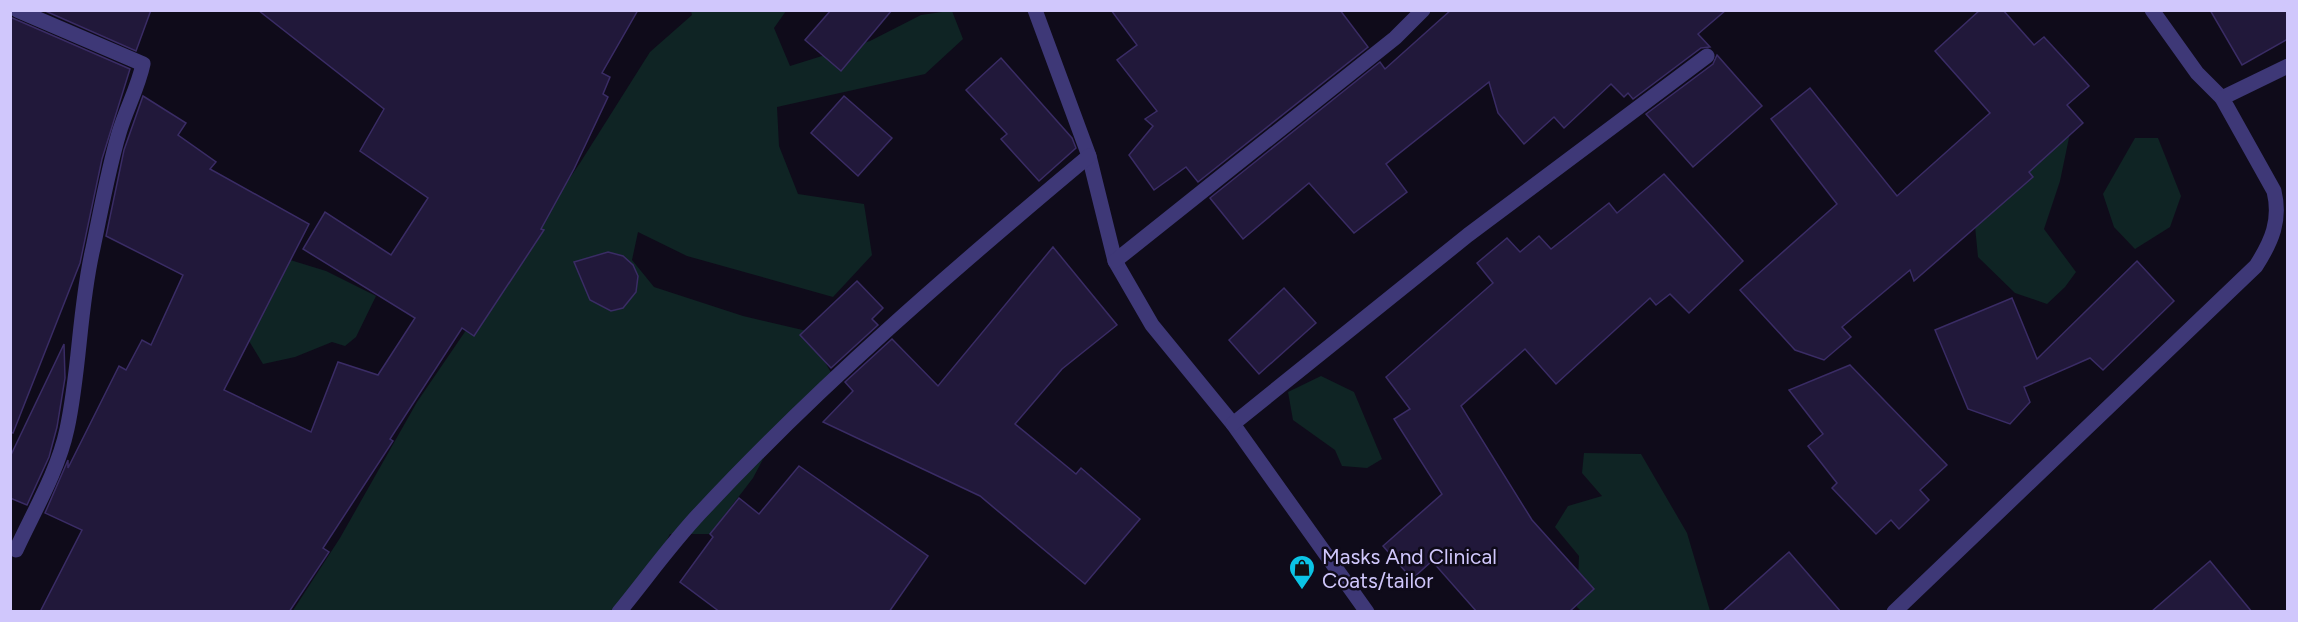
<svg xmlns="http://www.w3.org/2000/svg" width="2298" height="622" viewBox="0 0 2298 622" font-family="Figtree,sans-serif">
  <rect width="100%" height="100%" fill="#0f0b1a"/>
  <!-- green -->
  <g fill="#0f2424">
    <path d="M 691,11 L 786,11 L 774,28 L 790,66 L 870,41 L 921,15 L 949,11 L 952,11 L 963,39 L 925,74 L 777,107 L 779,146 L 798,194 L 864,204 L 872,255 L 833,297 L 687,256 L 638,232 L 632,260 L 654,287 L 743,316 L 807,331 L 833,376 L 786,416 L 753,478 L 710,534 L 670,534 L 634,603 L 618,611 L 292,612 L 340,538 L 417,402 L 580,163 L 650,52 L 692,15 Z"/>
    <path d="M 2070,133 L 2060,181 L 2044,229 L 2076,272 L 2065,287 L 2047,304 L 2015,293 L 1978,257 L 1975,226 L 2027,153 Z"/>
    <path d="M 2135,138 L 2158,138 L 2181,196 L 2170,227 L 2135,249 L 2114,227 L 2103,194 Z"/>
    <path d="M 287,259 L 326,271 L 376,296 L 356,337 L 345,346 L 332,342 L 295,357 L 263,364 L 246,336 Z"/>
    <path d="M 1321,376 L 1354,392 L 1382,459 L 1367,468 L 1342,466 L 1335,450 L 1293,420 L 1288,392 Z"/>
    <path d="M 1584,453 L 1641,454 L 1687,533 L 1710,611 L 1581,611 L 1577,607 L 1579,556 L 1555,527 L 1568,506 L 1602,496 L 1582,473 Z"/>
  </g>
  <!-- building -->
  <g fill="#21183a" stroke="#3a2c65" stroke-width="1.5">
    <path d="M 43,10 L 151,10 L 136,51 Z"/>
    <path d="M 258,10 L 638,10 L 602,73 L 610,77 L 603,94 L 608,97 L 574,169 L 541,229 L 544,230 L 474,336 L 462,328 L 390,439 L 393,441 L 323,548 L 329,552 L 289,612 L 40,612 L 82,530 L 45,513 L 68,460 L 68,468 L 119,366 L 126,370 L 142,340 L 151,345 L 183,275 L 106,236 L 124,150 L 143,96 L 186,123 L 178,135 L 216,162 L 210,169 L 309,224 L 224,390 L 311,432 L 338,362 L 378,375 L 415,318 L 303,249 L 325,212 L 391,255 L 428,198 L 360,151 L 384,109 Z"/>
    <path d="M 831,10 L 892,10 L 841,71 L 805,40 Z"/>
    <path d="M 1111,10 L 1340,10 L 1368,47 L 1198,182 L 1186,167 L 1154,190 L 1129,155 L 1153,126 L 1145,119 L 1157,111 L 1117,60 L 1137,45 Z"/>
    <path d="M 1451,10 L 1726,10 L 1698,34 L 1710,47 L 1701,48 L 1633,99 L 1628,93 L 1624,97 L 1611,84 L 1564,128 L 1554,117 L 1524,144 L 1498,113 L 1489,82 L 1386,164 L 1407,192 L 1354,233 L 1309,183 L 1243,239 L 1210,198 L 1380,62 L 1385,69 Z"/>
    <path d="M 1980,10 L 2003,10 L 2034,45 L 2044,37 L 2089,86 L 2067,105 L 2083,123 L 2029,172 L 2033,177 L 1914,281 L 1910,270 L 1842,327 L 1851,337 L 1824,360 L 1795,350 L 1740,290 L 1837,204 L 1771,119 L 1810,88 L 1897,196 L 1990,113 L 1935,51 Z"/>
    <path d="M 2210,10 L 2288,10 L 2288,39 L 2242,65 Z"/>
    <path d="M 10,17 L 130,69 L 102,159 L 80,263 L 13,433 L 10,432 Z"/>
    <path d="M 1717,55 L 1762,106 L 1693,167 L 1646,114 L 1713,64 Z"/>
    <path d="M 1001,58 L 1072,138 L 1076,148 L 1039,181 L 1001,139 L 1007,134 L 966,90 Z"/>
    <path d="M 844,96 L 892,138 L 858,176 L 811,133 Z"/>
    <path d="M 1664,174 L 1743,261 L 1689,313 L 1670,294 L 1656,305 L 1650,298 L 1556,384 L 1525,349 L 1461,406 L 1532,520 L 1594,589 L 1569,612 L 1477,612 L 1432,561 L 1412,579 L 1383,546 L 1442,494 L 1394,419 L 1410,409 L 1386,377 L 1493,283 L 1477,263 L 1507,238 L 1520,252 L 1539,236 L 1551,249 L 1609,203 L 1617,213 Z"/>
    <path d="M 1053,247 L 1117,325 L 1062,369 L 1015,424 L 1076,474 L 1081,468 L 1140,519 L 1085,584 L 980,496 L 823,422 L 853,391 L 845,382 L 892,339 L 938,386 Z"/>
    <path d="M 608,252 L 623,256 L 633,265 L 638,276 L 636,292 L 623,308 L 611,311 L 590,300 L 574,262 Z"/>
    <path d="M 2137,261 L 2174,301 L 2103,370 L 2090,358 L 2024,387 L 2030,402 L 2010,424 L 1968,409 L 1935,330 L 2012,298 L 2037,359 Z"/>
    <path d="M 857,281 L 883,308 L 872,319 L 878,325 L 831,368 L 800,335 Z"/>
    <path d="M 1284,288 L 1316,323 L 1259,374 L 1229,340 Z"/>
    <path d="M 64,344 L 65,378 L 57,427 L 49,457 L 27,505 L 10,498 L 10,457 Z"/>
    <path d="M 1850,365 L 1947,465 L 1920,490 L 1929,500 L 1899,529 L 1891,520 L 1876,534 L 1832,488 L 1837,483 L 1808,446 L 1823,434 L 1789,390 Z"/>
    <path d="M 799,466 L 928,556 L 889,612 L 720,612 L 680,582 L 713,537 L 710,534 L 739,498 L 759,514 Z"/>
    <path d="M 1789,552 L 1841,612 L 1722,612 Z"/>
    <path d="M 2210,561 L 2252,612 L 2151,612 Z"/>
  </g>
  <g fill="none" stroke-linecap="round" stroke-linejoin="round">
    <!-- street -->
    <g stroke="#3e3877" stroke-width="15">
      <path d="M 1035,10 L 1089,156 L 1115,261 L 1152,325 L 1233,424 L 1367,612"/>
      <path d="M 2152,10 L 2197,73 L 2222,98"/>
      <path d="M 1115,261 L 1395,38 L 1423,10"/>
      <path d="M 1233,424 L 1468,235 L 1707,56"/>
      <path d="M 16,550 C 34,511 58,471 67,429 C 80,369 79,308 93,248 C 101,210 108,170 119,133 C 126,109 138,88 143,64 L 17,10"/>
      <path d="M 619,612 C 646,579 671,544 700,513 C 820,384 954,269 1089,156"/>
      <path d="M 1894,612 L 2256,266 C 2272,241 2281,220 2274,191 L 2222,98 L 2288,66"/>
    </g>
  </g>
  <!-- icons -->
  <defs>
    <symbol id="shop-pin" viewBox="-11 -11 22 30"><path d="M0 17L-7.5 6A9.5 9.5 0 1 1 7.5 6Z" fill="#0bc4e5" stroke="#0f0b1a"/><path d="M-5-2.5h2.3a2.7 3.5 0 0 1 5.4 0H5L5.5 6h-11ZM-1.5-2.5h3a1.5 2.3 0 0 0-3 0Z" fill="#111"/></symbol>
  </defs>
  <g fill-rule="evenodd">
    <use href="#shop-pin" x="1287" y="553" width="30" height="40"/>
  </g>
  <g text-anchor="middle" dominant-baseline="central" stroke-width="5" stroke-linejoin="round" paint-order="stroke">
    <!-- poi labels -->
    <g font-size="21" fill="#d0c7fc" stroke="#0f0b1a" text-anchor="start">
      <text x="1322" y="556">Masks And Clinical<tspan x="1322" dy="24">Coats/tailor</tspan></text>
    </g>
  </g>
  <!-- border -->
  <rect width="2298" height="622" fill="none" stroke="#d0c7fc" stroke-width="24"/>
</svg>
